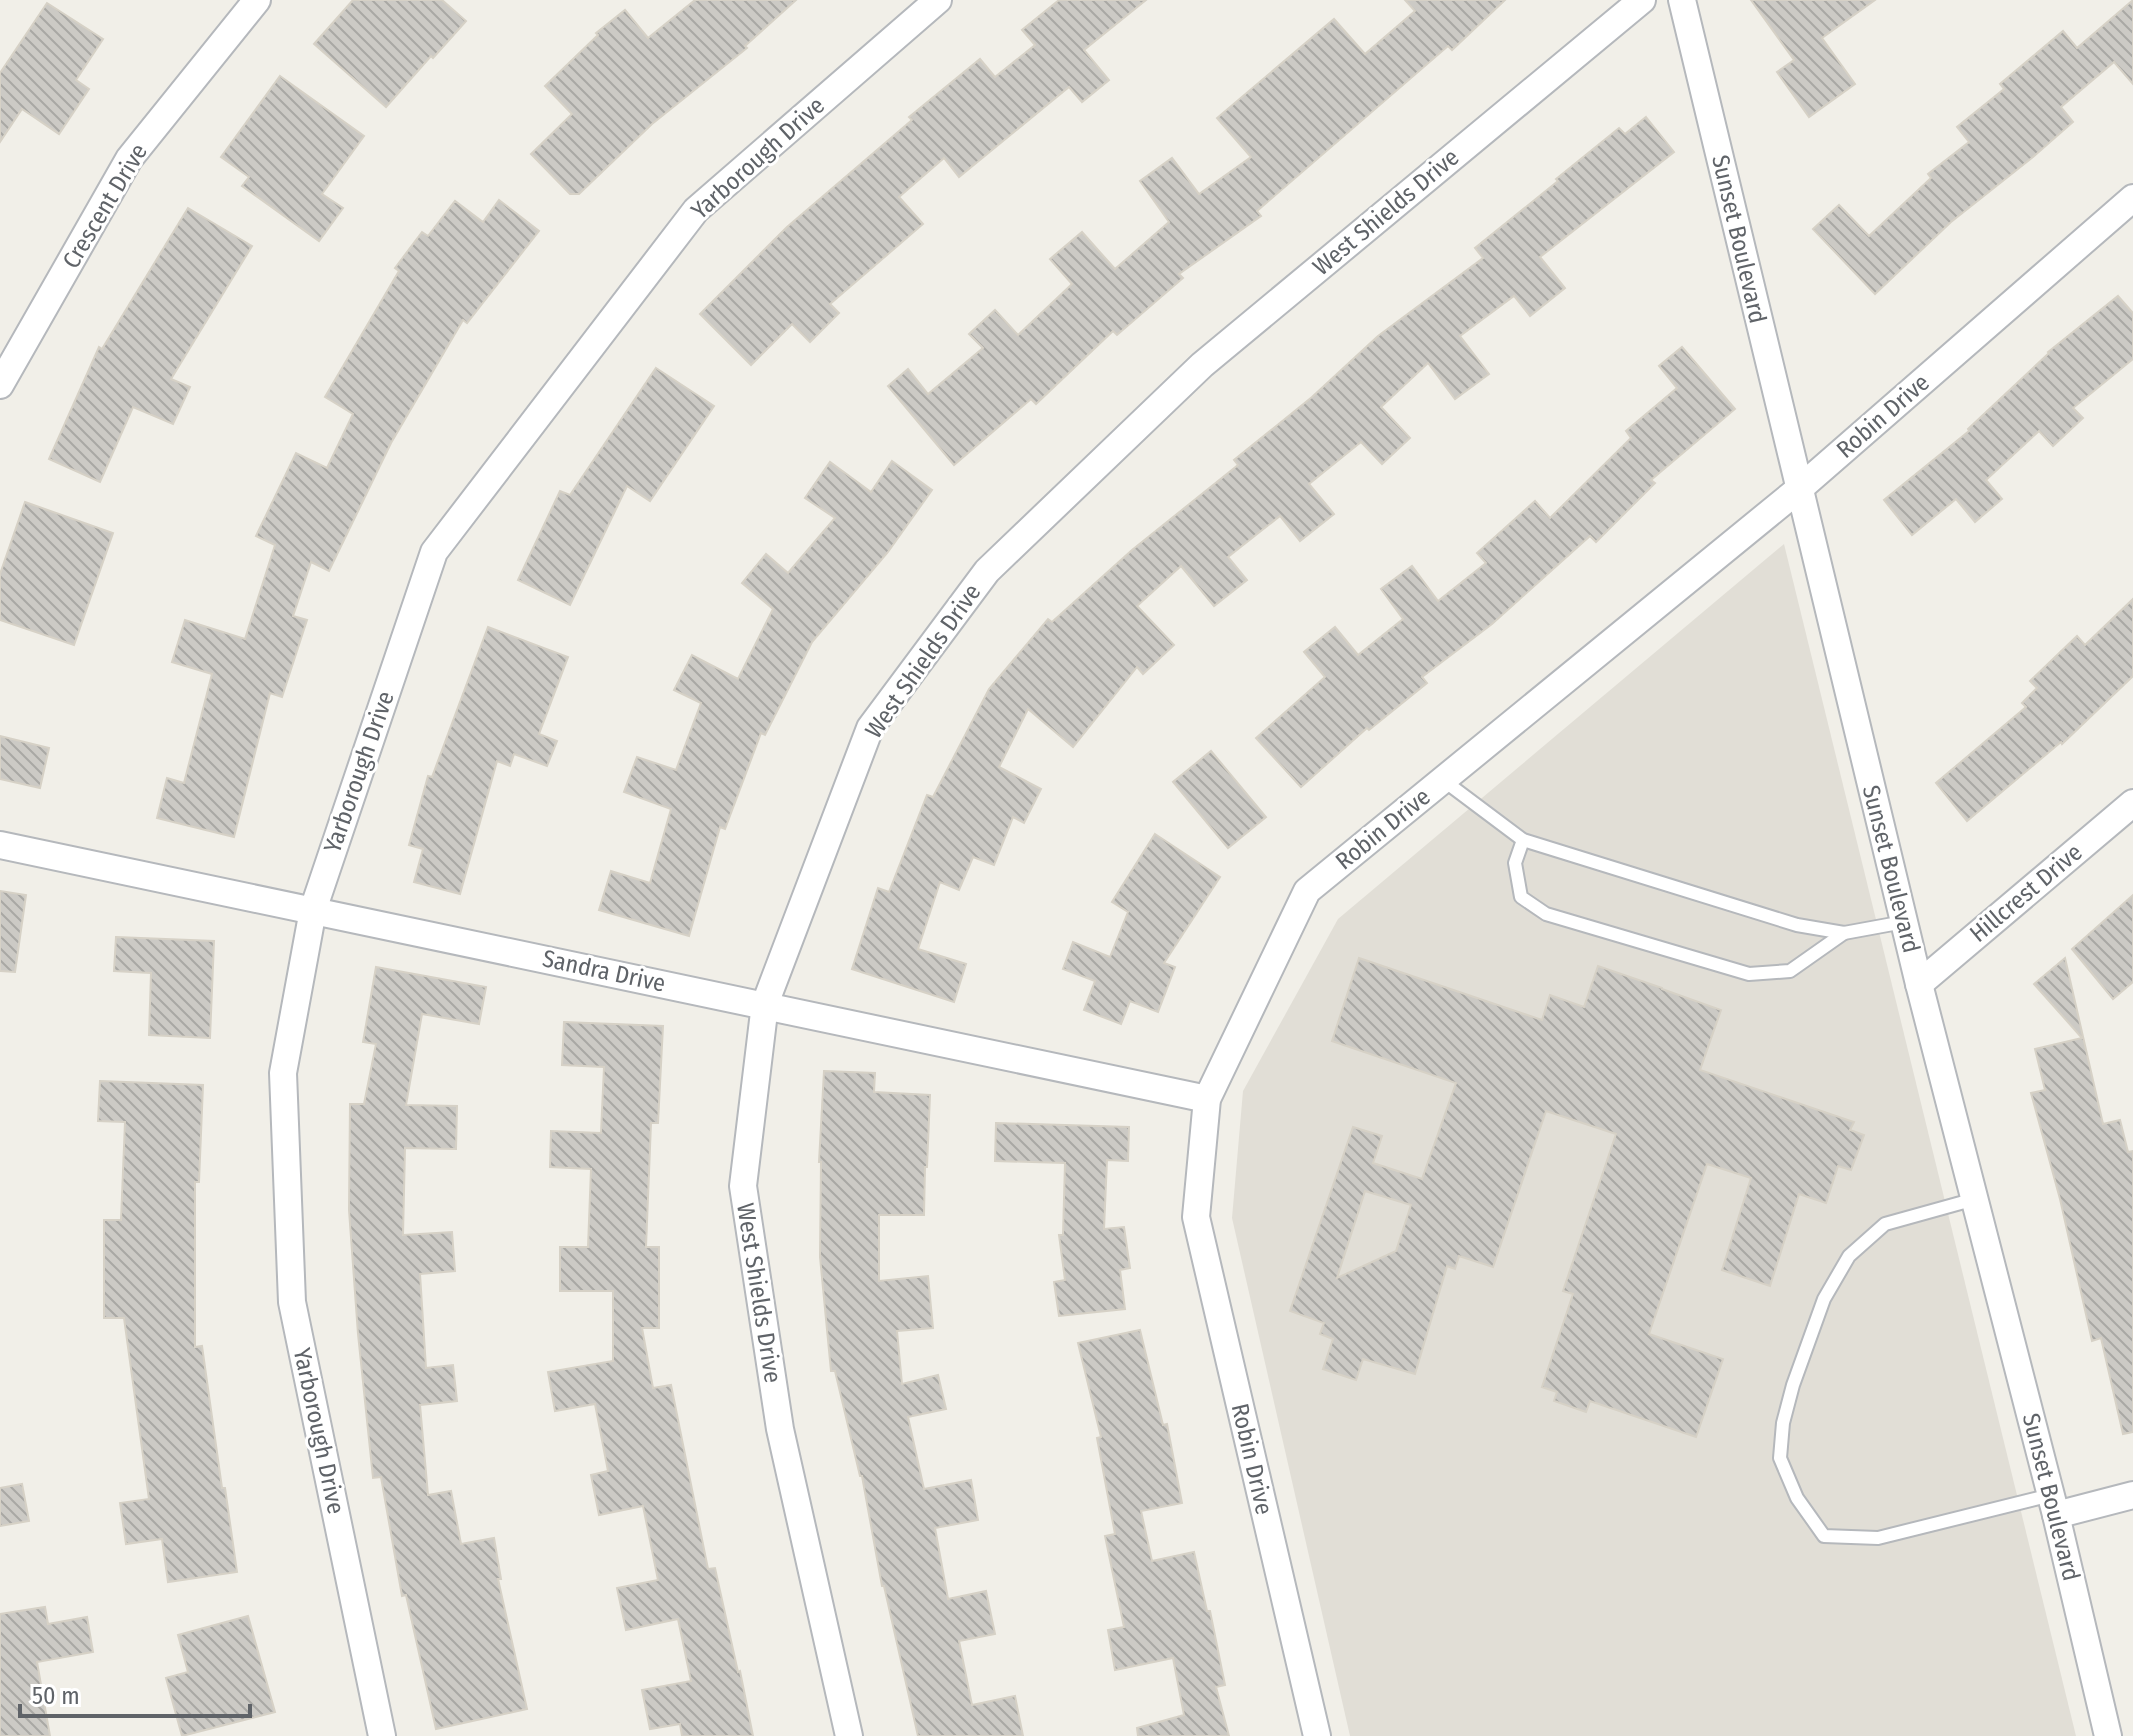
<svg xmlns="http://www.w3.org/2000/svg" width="2133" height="1736" viewBox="0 0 2133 1736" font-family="'Fira Sans Condensed',sans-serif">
  <defs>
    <pattern id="building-back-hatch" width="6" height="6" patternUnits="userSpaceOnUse" patternTransform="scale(2)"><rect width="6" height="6" fill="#cccac5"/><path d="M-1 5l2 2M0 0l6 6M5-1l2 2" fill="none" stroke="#a9a8a4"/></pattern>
  </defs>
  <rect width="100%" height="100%" fill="#f1efe8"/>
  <!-- education -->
  <path fill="#e1ded6" d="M 1784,544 L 2076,1736 L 1350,1736 L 1232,1218 L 1243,1091 L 1338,919 Z"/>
  <!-- building -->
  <g fill="url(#building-back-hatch)" stroke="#d6d1c6" stroke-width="2" fill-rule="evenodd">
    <path d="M 353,0 L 442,0 L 466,21 L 433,58 L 431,56 L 386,107 L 314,44 Z"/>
    <path d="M 695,0 L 796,0 L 745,46 L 747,48 L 652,124 L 579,194 L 570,194 L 531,154 L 572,114 L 545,86 L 598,35 L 596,33 L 625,10 L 648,38 Z"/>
    <path d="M 1059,0 L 1146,0 L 1084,50 L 1109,80 L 1082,102 L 1069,87 L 959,177 L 944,158 L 899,197 L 923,224 L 830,304 L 839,313 L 810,342 L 792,324 L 751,365 L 700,314 L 787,227 L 912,120 L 909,117 L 980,59 L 995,77 L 1035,45 L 1022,30 Z"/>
    <path d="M 1405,0 L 1505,0 L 1452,50 L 1448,46 L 1257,211 L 1261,216 L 1179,274 L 1183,278 L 1117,335 L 1113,331 L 1036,404 L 1031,399 L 954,465 L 888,386 L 908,369 L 928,394 L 983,348 L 969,334 L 995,310 L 1018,335 L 1072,284 L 1050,259 L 1082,232 L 1115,269 L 1169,222 L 1140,181 L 1172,158 L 1199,194 L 1251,157 L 1217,118 L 1334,19 L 1365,54 L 1415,11 Z"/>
    <path d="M 1751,0 L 1875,0 L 1822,38 L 1855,84 L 1809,117 L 1777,72 L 1794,60 Z"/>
    <path d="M 2133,0 L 2133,84 L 2114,62 L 2061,107 L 2073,122 L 2033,157 L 1951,222 L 1875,294 L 1813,229 L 1839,205 L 1869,236 L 1931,178 L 1928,174 L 1969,142 L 1957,127 L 2004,89 L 2000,84 L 2063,31 L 2077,48 Z"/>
    <path d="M 47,3 L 103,39 L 76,80 L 89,89 L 59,134 L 22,109 L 0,142 L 0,73 Z"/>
    <path d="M 280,76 L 364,136 L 322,194 L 343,208 L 319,241 L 242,186 L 249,177 L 221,157 Z"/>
    <path d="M 1646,117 L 1674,152 L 1540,257 L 1565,288 L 1530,316 L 1514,296 L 1460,336 L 1489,374 L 1455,399 L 1428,363 L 1381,407 L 1410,438 L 1382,464 L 1361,442 L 1309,484 L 1334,514 L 1300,541 L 1280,516 L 1228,557 L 1247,580 L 1214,606 L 1181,566 L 1137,606 L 1174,645 L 1143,674 L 1137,667 L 1073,747 L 1028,709 L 999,767 L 1041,789 L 1024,823 L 1013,817 L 994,865 L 973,857 L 959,890 L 940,882 L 918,949 L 966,964 L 954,1002 L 852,969 L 878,888 L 889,892 L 927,795 L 933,797 L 989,689 L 1048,619 L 1052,622 L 1132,550 L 1238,465 L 1234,460 L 1312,397 L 1378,336 L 1483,258 L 1475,248 L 1558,181 L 1556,179 L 1619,128 L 1625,134 Z"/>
    <path d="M 499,200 L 539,231 L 467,323 L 463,320 L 391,443 L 329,571 L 311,562 L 293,616 L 307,620 L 282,697 L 270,693 L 234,837 L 157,818 L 167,778 L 184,783 L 212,674 L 172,662 L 185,620 L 245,639 L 275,545 L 256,536 L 296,453 L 327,468 L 353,414 L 325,397 L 399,271 L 395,268 L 422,232 L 428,236 L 455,201 L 483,222 Z"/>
    <path d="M 188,208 L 252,246 L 171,379 L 190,387 L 173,424 L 133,407 L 100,482 L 49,459 L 99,347 L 102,349 Z"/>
    <path d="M 2118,296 L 2133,313 L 2133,359 L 2073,408 L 2083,418 L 2053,446 L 2039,431 L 1986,480 L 2002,499 L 1975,522 L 1956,499 L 1912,535 L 1884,500 L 1969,431 L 1968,429 L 2049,353 L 2048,352 Z"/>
    <path d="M 1682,347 L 1735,409 L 1651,480 L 1655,483 L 1596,542 L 1590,536 L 1492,624 L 1422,677 L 1427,683 L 1369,730 L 1367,728 L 1301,787 L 1256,738 L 1325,677 L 1304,652 L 1335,627 L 1358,655 L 1403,619 L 1381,589 L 1412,566 L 1438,601 L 1486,563 L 1477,553 L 1535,501 L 1550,518 L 1631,438 L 1626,431 L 1677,388 L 1659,366 Z"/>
    <path d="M 656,368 L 714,406 L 650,501 L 627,486 L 570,605 L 518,580 L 560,491 L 570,495 Z"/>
    <path d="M 892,461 L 932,490 L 888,552 L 812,642 L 765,735 L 761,733 L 725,829 L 720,827 L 689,936 L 599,910 L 611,871 L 650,883 L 671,809 L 624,792 L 637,757 L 676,770 L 701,703 L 674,690 L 692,655 L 738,679 L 773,609 L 742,583 L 766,554 L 788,573 L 835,518 L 805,498 L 830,462 L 871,492 Z"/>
    <path d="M 25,502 L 113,533 L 74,645 L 0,620 L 0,574 Z"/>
    <path d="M 2133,599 L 2133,676 L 2062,744 L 2061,742 L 1967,821 L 1936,783 L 2026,707 L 2022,703 L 2037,688 L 2030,681 L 2077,636 L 2085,645 Z"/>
    <path d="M 488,627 L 568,657 L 539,734 L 557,741 L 547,766 L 514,754 L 510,766 L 497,761 L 460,894 L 414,882 L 423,849 L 409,845 L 428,776 L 432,777 Z"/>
    <path d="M 0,736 L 49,748 L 40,788 L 0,779 Z"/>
    <path d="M 1211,751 L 1266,817 L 1228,848 L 1173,782 Z"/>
    <path d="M 1155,834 L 1220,877 L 1164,963 L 1175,967 L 1158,1012 L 1130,1001 L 1121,1024 L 1084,1010 L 1095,981 L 1063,969 L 1073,942 L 1110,957 L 1128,912 L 1112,902 Z"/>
    <path d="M 0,891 L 26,895 L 15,972 L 0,971 Z"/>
    <path d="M 2133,895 L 2133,982 L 2113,999 L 2072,949 Z"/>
    <path d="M 116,937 L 214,941 L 210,1038 L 149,1035 L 151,973 L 114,971 Z"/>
    <path d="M 1359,958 L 1542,1020 L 1550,995 L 1584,1007 L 1598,966 L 1662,988 L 1662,989 L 1721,1010 L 1700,1070 L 1854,1122 L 1850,1130 L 1864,1135 L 1851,1170 L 1838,1166 L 1826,1203 L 1799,1194 L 1770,1286 L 1722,1270 L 1751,1178 L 1707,1164 L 1649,1334 L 1723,1359 L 1696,1437 L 1590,1401 L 1586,1412 L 1554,1401 L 1557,1392 L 1542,1387 L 1573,1294 L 1563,1291 L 1616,1134 L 1546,1111 L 1493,1267 L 1459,1256 L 1455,1269 L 1447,1266 L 1415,1374 L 1363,1359 L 1356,1380 L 1323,1369 L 1333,1339 L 1320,1334 L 1324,1323 L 1290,1311 L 1353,1127 L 1382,1136 L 1373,1163 L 1422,1179 L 1456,1083 L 1332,1041 ZM 1365,1191 L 1411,1205 L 1396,1251 L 1337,1278 Z"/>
    <path d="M 2065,958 L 2103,1124 L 2120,1120 L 2128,1152 L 2133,1151 L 2133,1432 L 2123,1434 L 2101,1338 L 2092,1341 L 2060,1199 L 2031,1093 L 2045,1090 L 2035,1049 L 2082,1038 L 2034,984 Z"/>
    <path d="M 376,967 L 486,987 L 479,1024 L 422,1014 L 406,1105 L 457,1106 L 456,1149 L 405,1148 L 403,1235 L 452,1232 L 455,1271 L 420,1274 L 426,1368 L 453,1365 L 457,1401 L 420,1405 L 428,1495 L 451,1491 L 461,1544 L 494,1538 L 501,1579 L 498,1579 L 527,1709 L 436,1729 L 406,1595 L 402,1596 L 381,1477 L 373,1478 L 358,1334 L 349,1210 L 350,1104 L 364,1104 L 376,1044 L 363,1042 Z"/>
    <path d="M 564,1022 L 663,1026 L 658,1123 L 651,1123 L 646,1247 L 659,1247 L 659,1328 L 642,1328 L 653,1388 L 671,1385 L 708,1569 L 715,1568 L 738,1672 L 740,1671 L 753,1736 L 682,1736 L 680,1724 L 650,1729 L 642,1690 L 691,1681 L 678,1619 L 626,1630 L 617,1588 L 658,1580 L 643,1506 L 599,1515 L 591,1475 L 608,1471 L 595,1404 L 555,1411 L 548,1372 L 613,1361 L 613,1291 L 560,1291 L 560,1247 L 588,1247 L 591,1169 L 550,1167 L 551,1131 L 601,1133 L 604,1067 L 562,1065 Z"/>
    <path d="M 824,1071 L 875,1073 L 874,1092 L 930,1095 L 927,1167 L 925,1167 L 924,1215 L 879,1215 L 879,1281 L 928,1276 L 933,1328 L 897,1331 L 902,1384 L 938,1375 L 946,1409 L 908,1417 L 924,1489 L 971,1480 L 978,1520 L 935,1528 L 948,1599 L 986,1591 L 995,1634 L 959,1641 L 972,1705 L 1015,1696 L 1023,1736 L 918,1736 L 884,1586 L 882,1586 L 862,1476 L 860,1476 L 835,1371 L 831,1371 L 820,1257 L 821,1162 L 819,1162 Z"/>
    <path d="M 100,1081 L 203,1085 L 199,1182 L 195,1182 L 195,1347 L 202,1346 L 222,1488 L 225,1488 L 237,1572 L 168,1582 L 162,1539 L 126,1544 L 120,1503 L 149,1499 L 124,1318 L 104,1318 L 104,1220 L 121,1220 L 125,1122 L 98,1121 Z"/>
    <path d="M 996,1123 L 1129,1127 L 1128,1161 L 1107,1160 L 1104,1229 L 1124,1227 L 1130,1268 L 1120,1270 L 1125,1309 L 1059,1316 L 1054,1282 L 1065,1280 L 1059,1235 L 1063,1235 L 1065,1163 L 995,1161 Z"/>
    <path d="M 1140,1330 L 1163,1425 L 1167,1424 L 1182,1503 L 1141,1511 L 1152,1561 L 1194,1552 L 1207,1611 L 1210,1611 L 1225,1685 L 1216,1687 L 1229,1736 L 1138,1736 L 1137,1728 L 1184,1715 L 1173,1658 L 1115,1670 L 1108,1630 L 1124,1627 L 1105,1536 L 1115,1534 L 1097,1438 L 1101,1437 L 1078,1343 Z"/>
    <path d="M 22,1484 L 29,1521 L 0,1526 L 0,1488 Z"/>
    <path d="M 45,1607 L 48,1624 L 87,1617 L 93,1652 L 37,1662 L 50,1736 L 0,1736 L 0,1614 Z"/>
    <path d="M 248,1616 L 275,1712 L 182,1736 L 166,1678 L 188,1672 L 178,1635 Z"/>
  </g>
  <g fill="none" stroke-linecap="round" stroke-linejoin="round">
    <defs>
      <g id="lane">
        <path d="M 1443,780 L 1523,840 L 1797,925 L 1844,933 L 1904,922"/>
        <path d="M 1523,840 L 1515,863 L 1521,897 L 1546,914 L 1749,974 L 1790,971 L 1844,933"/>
        <path d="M 1975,1199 L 1885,1224 L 1849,1256 L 1824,1299 L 1793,1385 L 1783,1423 L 1780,1458 L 1797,1498 L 1824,1536 L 1878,1538 L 2051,1495"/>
      </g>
      <g id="street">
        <path d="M 1682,0 L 1919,984 L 2056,1515 L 2108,1736"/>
        <path d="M 0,385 L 129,159 L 257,0"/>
        <path d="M 0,845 L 1207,1099"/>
        <path d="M 1919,984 L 2133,803"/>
        <path d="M 2056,1515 L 2133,1495"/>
        <path d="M 382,1736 L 292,1302 L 283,1073 L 313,910 L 434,552 L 696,210 L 938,0"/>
        <path d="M 849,1736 L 780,1429 L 743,1186 L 765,1004 L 870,728 L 987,571 L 1202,365 L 1642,0"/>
        <path d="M 1317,1736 L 1196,1217 L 1207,1099 L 1307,891 L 1799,489 L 2133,198"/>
      </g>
    </defs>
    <!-- lane casing -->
    <use href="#lane" stroke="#b5b8bc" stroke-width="16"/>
    <!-- street casing -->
    <use href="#street" stroke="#b5b8bc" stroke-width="30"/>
    <!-- lane -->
    <use href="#lane" stroke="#fff" stroke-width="12"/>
    <!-- street -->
    <use href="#street" stroke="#fff" stroke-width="26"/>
  </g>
  <g text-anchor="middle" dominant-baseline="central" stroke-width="6" stroke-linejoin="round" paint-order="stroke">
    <!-- street labels -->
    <g font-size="24" fill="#5f6368" stroke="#fff">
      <text transform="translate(758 158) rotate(-42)">Yarborough Drive</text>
      <text transform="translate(105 206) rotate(-59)">Crescent Drive</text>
      <text transform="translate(1386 212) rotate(-40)">West Shields Drive</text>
      <text transform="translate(1739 239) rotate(77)">Sunset Boulevard</text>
      <text transform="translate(1883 416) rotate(-41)">Robin Drive</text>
      <text transform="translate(923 661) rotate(-55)">West Shields Drive</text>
      <text transform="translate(359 772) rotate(-71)">Yarborough Drive</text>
      <text transform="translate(1383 829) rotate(-39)">Robin Drive</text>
      <text transform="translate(1891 869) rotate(76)">Sunset Boulevard</text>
      <text transform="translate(2026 893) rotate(-40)">Hillcrest Drive</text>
      <text transform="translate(604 971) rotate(12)">Sandra Drive</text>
      <text transform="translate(759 1293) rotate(81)">West Shields Drive</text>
      <text transform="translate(319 1431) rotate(78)">Yarborough Drive</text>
      <text transform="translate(1252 1459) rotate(77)">Robin Drive</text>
      <text transform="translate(2051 1497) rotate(76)">Sunset Boulevard</text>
    </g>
  </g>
  <!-- scale -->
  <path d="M20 1704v12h230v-12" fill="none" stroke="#5f6368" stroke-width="4"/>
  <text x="32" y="1704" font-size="24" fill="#5f6368" stroke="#ffffff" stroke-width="6" paint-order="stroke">50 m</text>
</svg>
